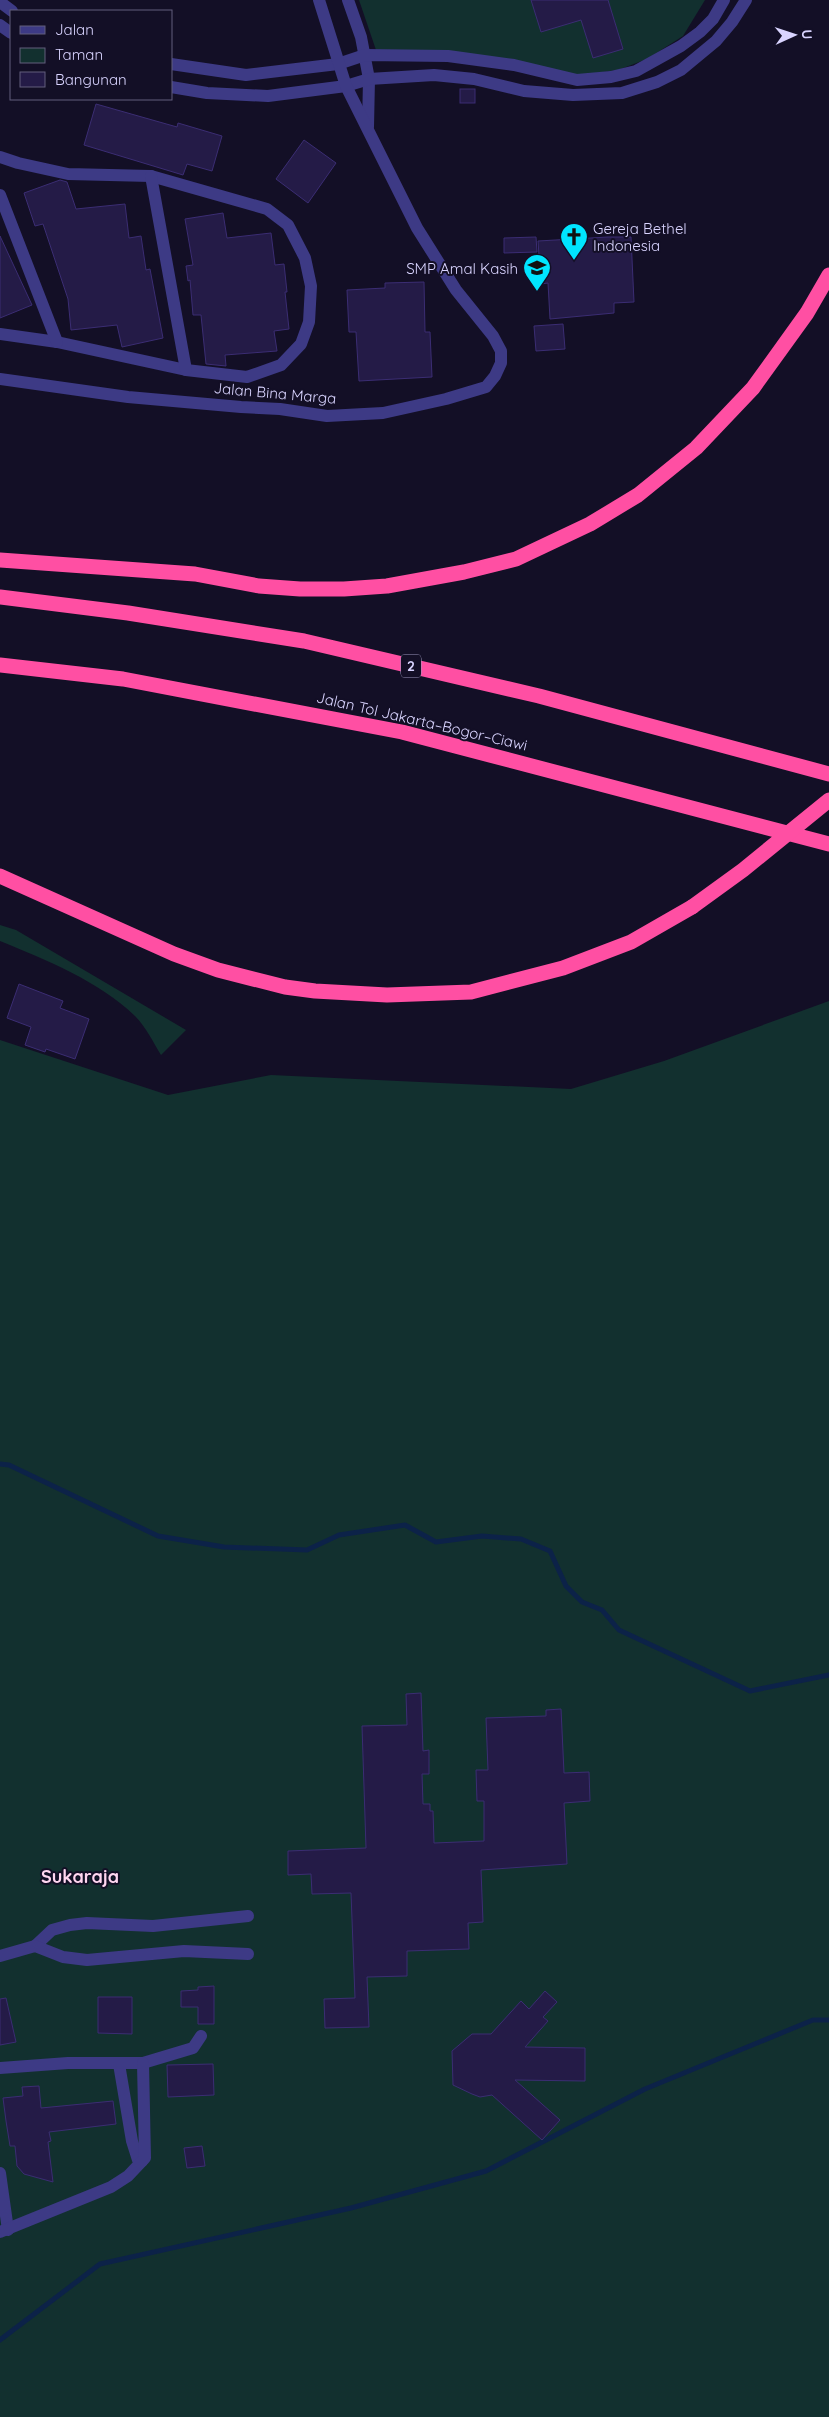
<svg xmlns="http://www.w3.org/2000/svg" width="829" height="2417" viewBox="0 0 829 2417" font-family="Quicksand,sans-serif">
  <rect width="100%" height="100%" fill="#130f26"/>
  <!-- green -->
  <g fill="#12302f">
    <path d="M 359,0 L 705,0 L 683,36 L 647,59 L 618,70 L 574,76 L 376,50 Z"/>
    <path d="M 0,925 L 16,930 L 186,1030 L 161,1055 C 153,1042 146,1027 135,1016 C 99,981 46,960 0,941 Z"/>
    <path d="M 829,1001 L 829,2417 L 0,2417 L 0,1040 L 168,1095 L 271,1075 L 571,1089 L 664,1061 Z"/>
  </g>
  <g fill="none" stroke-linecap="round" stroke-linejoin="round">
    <!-- stream -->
    <g stroke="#0c2248" stroke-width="5">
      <path d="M 0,1464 L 9,1465 L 158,1536 L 224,1547 L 307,1550 L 339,1535 L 405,1525 L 436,1542 L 482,1536 L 521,1539 L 550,1551 L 566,1586 L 582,1602 L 602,1610 L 619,1630 L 750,1691 L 829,1675"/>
      <path d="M 0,2340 L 100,2264 L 351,2208 L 486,2171 L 645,2089 L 813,2020 L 829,2020"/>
    </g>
  </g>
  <!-- building -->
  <g fill="#241b47" stroke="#3b2d73">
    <path d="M 531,0 L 608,0 L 623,49 L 593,58 L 581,20 L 541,32 Z"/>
    <rect x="460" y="89" width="15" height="14"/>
    <path d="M 96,104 L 177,127 L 178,123 L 222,136 L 212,171 L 187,164 L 183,175 L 84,145 Z"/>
    <path d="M 304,140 L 336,163 L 308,203 L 276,179 Z"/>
    <path d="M 60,180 L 67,182 L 76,209 L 125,204 L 129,238 L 141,236 L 146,270 L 150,269 L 163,338 L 122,347 L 117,325 L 71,330 L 68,299 L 43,224 L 35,226 L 24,193 Z"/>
    <path d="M 223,213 L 227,238 L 271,233 L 275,265 L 284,264 L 287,292 L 285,292 L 289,329 L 274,331 L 277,351 L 225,355 L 226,366 L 206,364 L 201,315 L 193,315 L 190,280 L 188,281 L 186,266 L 193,265 L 185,219 Z"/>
    <path d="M 0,236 L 32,305 L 0,318 Z"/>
    <path d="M 536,237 L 537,252 L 504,253 L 504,238 Z"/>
    <path d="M 608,237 L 631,237 L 634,302 L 614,303 L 614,313 L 550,319 L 548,283 L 541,284 L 538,241 Z"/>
    <path d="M 424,282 L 425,332 L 430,332 L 432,377 L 359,381 L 356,332 L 349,332 L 347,290 L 385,288 L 385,283 Z"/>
    <path d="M 563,324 L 565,349 L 536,351 L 534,326 Z"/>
    <path d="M 19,984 L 63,1001 L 60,1008 L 89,1019 L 75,1059 L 46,1049 L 45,1052 L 25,1045 L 31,1027 L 7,1018 Z"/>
    <path d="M 421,1693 L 423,1751 L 429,1750 L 429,1774 L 422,1774 L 423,1804 L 430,1804 L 430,1811 L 433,1811 L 434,1843 L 484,1841 L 484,1801 L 477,1801 L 476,1770 L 488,1770 L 486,1718 L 546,1716 L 546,1710 L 561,1709 L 564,1773 L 589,1772 L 590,1801 L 564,1803 L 567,1864 L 481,1870 L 483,1922 L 468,1923 L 469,1949 L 407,1951 L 407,1976 L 367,1977 L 369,2027 L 325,2028 L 324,1999 L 355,1998 L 351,1893 L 312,1894 L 311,1874 L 288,1875 L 288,1851 L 366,1848 L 362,1726 L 407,1725 L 406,1694 Z"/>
    <path d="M 214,1986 L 214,2024 L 198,2024 L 198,2007 L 181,2007 L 181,1991 L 198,1990 L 198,1987 Z"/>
    <path d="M 545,1991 L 557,2002 L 543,2017 L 548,2021 L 525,2047 L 585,2048 L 585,2081 L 515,2080 L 560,2120 L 542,2140 L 492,2095 L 480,2097 L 472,2094 L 453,2085 L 452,2051 L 472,2034 L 491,2034 L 521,2001 L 529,2009 Z"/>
    <path d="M 98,1997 L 132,1997 L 132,2034 L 98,2033 Z"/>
    <path d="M 6,1998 L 16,2042 L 0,2045 L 0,1999 Z"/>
    <path d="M 213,2064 L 214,2095 L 168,2097 L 167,2065 Z"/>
    <path d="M 39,2086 L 41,2108 L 113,2101 L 116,2124 L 49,2132 L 51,2141 L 48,2142 L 53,2182 L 24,2174 L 17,2166 L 15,2146 L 10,2146 L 6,2121 L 3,2098 L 23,2096 L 22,2087 Z"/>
    <path d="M 202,2146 L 205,2166 L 187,2168 L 184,2148 Z"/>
  </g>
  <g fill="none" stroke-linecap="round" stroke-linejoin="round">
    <!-- minor -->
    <g stroke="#3d3a85" stroke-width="12">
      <path d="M 348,0 L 361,37 L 369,79 L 368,127"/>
      <path d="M 0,2 L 12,11"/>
      <path d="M 0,25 L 11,33"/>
      <path d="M 171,64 L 246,75 L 338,64 L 365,55 L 448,56 L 514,65 L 577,80 L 611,77 L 636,71 L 681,46 L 700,32 L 713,19 L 724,0"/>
      <path d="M 171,87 L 207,93 L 268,96 L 346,86 L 369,79 L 434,75 L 474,79 L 524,91 L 573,95 L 622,93 L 657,82 L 681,70 L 716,41 L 732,22 L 746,0"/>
      <path d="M 0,157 L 18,163 L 68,174 L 151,176 L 267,209 L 288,225 L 305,258 L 311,286 L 309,322 L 301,344 L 281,365 L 247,377 L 186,370 L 57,342 L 0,334"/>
      <path d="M 151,176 L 186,370"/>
      <path d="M 0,195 L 57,342"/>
      <path d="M 0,379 L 128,397 L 241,407 L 280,409 L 327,416 L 383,413 L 446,399 L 486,387 L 495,376 L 501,363 L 501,351 L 493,336 L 456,290 L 417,228 L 346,86 L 319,0"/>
      <path d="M 35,1946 L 52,1930 L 70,1925 L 87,1923 L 153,1926 L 248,1916"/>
      <path d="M 0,1956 L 35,1946 L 63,1957 L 87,1960 L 184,1951 L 248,1954"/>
      <path d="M 119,2064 L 132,2141 L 138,2160 L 142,2161"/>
      <path d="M 0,2068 L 68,2063 L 143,2063 L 193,2048 L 201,2036"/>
      <path d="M 0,2173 L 8,2230"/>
      <path d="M 0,2232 L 111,2187 L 128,2176 L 145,2158 L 143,2063"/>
    </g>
    <!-- highway -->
    <g stroke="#ff4fa3" stroke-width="15">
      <path d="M 0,560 L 195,574 L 259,586 L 300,589 L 344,589 L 387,586 L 464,572 L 516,559 L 590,524 L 638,495 L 696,448 L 753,388 L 807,313 L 829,275"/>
      <path d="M 0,597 L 128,613 L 304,641 L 539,696 L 829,774"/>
      <path d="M 0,665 L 123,679 L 402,732 L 829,844"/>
      <path d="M 0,876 L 174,954 L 218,970 L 285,987 L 315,991 L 387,995 L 471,992 L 563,968 L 631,942 L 692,907"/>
    </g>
    <!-- highway-bridge -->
    <path stroke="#ff4fa3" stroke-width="15" d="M 692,907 L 743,870 L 829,800"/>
  </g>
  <!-- icons -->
  <defs>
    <symbol id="church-pin" viewBox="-11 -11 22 30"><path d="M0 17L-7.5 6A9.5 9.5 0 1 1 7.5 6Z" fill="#00e5ff" stroke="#130f26"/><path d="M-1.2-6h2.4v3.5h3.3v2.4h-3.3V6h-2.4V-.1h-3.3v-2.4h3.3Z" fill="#111"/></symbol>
    <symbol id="school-pin" viewBox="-11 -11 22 30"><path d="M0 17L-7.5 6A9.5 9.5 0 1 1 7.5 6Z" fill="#00e5ff" stroke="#130f26"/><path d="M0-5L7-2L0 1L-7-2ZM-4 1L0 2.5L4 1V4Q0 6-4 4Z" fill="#111"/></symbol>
  </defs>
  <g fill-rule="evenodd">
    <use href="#church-pin" x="558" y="221" width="32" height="43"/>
    <use href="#school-pin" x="521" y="252" width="32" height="43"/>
  </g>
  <g text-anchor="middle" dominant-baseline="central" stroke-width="4" stroke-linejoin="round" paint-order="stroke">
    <!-- shield labels -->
    <rect fill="#130f26" stroke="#9e99be" stroke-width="1" x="401" y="654.5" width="20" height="23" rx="4"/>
    <g font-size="14" font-weight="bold" fill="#d9d4ff">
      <text x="411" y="666">2</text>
    </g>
    <!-- poi labels -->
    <g font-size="15" fill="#d9d4ff" stroke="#130f26" text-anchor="start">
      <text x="593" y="228">Gereja Bethel<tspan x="593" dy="17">Indonesia</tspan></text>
      <text x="518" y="268" text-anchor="end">SMP Amal Kasih</text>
    </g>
    <!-- street labels -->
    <g font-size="15" fill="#d9d4ff" stroke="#130f26">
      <text transform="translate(275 393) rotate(5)">Jalan Bina Marga</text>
      <text transform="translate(422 721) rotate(13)">Jalan Tol Jakarta–Bogor–Ciawi</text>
    </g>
    <!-- quarter labels -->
    <g font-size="18" font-weight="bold" fill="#ffd6f0" stroke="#130f26">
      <text x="80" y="1876">Sukaraja</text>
    </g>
  </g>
  <!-- legend -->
  <rect x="10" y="10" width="162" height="90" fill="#130f26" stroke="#625e7d"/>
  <rect x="20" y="26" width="25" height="8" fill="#3d3a85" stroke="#625e7d"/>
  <text x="55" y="35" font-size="15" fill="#d9d4ff">Jalan</text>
  <rect x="20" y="48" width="25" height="15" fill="#12302f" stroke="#625e7d"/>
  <text x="55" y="60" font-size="15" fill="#d9d4ff">Taman</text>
  <rect x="20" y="72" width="25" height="15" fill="#241b47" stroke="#625e7d"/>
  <text x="55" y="85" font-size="15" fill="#d9d4ff">Bangunan</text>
  <!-- north arrow -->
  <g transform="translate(794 35) rotate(87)" stroke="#130f26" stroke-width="4" paint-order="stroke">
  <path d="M0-4L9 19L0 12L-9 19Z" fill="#d9d4ff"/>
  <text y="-8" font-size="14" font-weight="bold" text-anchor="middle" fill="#d9d4ff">U</text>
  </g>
</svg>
